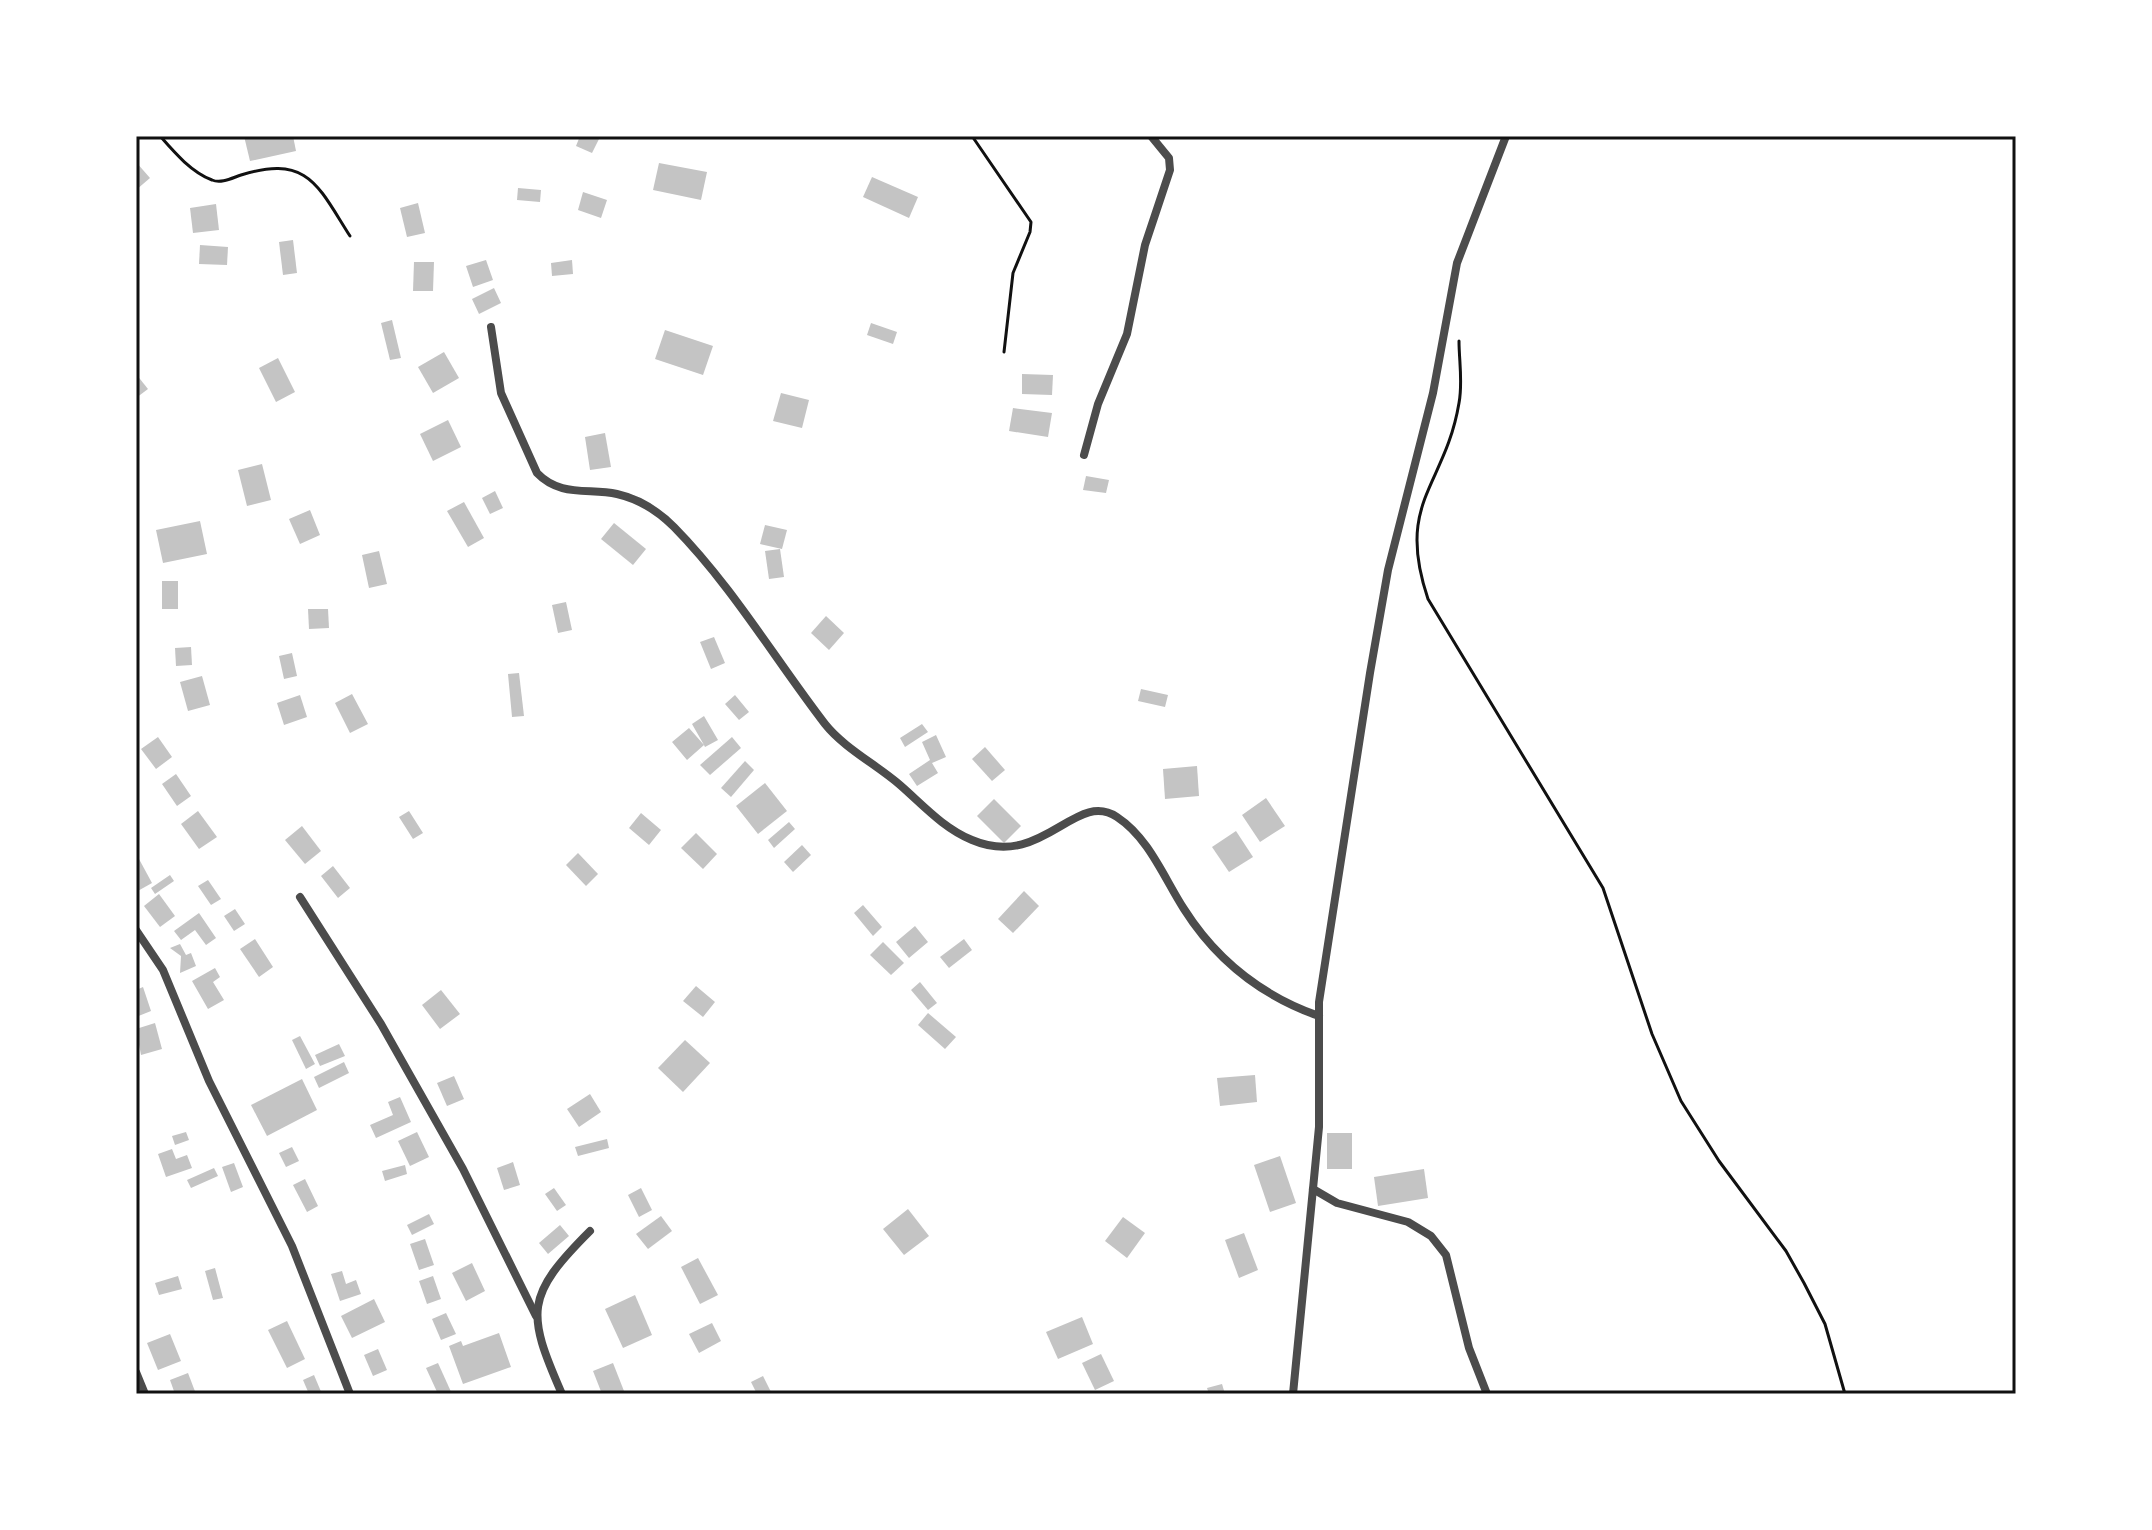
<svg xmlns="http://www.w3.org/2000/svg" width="2152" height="1530" viewBox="0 0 2152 1530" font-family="'Nunito Sans',sans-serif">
  <rect width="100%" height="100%" fill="#fff"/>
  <!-- building -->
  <g fill="#c4c4c4">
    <path d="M 244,136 L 293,136 L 296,151 L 250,161 Z"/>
    <path d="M 580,136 L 599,139 L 592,153 L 576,146 Z"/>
    <path d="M 136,162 L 150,178 L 136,190 Z"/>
    <path d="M 659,163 L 707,172 L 701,200 L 653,190 Z"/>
    <path d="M 872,177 L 918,197 L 909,218 L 863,197 Z"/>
    <path d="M 518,188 L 541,190 L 540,202 L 517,200 Z"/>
    <path d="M 583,192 L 607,200 L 601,218 L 578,210 Z"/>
    <path d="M 418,203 L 425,233 L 407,237 L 400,208 Z"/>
    <path d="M 216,204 L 219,230 L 193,233 L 190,208 Z"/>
    <path d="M 293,240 L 297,273 L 283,275 L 279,242 Z"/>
    <path d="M 200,245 L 228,247 L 227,265 L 199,264 Z"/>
    <path d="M 486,260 L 493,280 L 473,287 L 466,266 Z"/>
    <path d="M 572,260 L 573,274 L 552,276 L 551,263 Z"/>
    <path d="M 414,262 L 434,262 L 433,291 L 413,291 Z"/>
    <path d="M 494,288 L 501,303 L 479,314 L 472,299 Z"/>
    <path d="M 392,320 L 401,358 L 390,360 L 381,323 Z"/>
    <path d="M 871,323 L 897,332 L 893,344 L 867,335 Z"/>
    <path d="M 665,330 L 713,346 L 703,375 L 655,359 Z"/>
    <path d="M 444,352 L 459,378 L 433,393 L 418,367 Z"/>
    <path d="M 278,358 L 295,392 L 276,402 L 259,368 Z"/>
    <path d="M 136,374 L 148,389 L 136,398 Z"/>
    <path d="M 1022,374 L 1053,375 L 1052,395 L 1022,394 Z"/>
    <path d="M 781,393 L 809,400 L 802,428 L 773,421 Z"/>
    <path d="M 1013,408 L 1052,413 L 1048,437 L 1009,431 Z"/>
    <path d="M 448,420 L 461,447 L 433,461 L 420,434 Z"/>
    <path d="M 605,433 L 611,467 L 590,470 L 585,437 Z"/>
    <path d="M 262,464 L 271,500 L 247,506 L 238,470 Z"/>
    <path d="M 1086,476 L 1109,480 L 1106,493 L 1083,490 Z"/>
    <path d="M 495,491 L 503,508 L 490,514 L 482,498 Z"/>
    <path d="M 464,502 L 484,538 L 468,547 L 447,511 Z"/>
    <path d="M 310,510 L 320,535 L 300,544 L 289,519 Z"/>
    <path d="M 200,521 L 207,554 L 163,563 L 156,530 Z"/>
    <path d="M 614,523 L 646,549 L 633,565 L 601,539 Z"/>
    <path d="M 765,525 L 787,530 L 782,549 L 760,544 Z"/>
    <path d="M 780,549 L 784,577 L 769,579 L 765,551 Z"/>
    <path d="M 379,551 L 387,584 L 369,588 L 362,555 Z"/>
    <rect x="162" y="581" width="16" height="28"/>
    <path d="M 566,602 L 572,630 L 558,633 L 552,605 Z"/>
    <path d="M 308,609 L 328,609 L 329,628 L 309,629 Z"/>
    <path d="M 826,616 L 844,633 L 829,650 L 811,633 Z"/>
    <path d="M 714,637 L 725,663 L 711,669 L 700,642 Z"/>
    <path d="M 191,647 L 192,665 L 176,666 L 175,648 Z"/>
    <path d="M 292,653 L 297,676 L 284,679 L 279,656 Z"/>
    <path d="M 519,673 L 524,716 L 512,717 L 508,674 Z"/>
    <path d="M 202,676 L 210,705 L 188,711 L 180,682 Z"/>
    <path d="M 1141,689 L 1168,695 L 1165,707 L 1138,701 Z"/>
    <path d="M 352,694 L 368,724 L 350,733 L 335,703 Z"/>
    <path d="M 300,695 L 307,717 L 284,725 L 277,703 Z"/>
    <path d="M 735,695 L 749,712 L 739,720 L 725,704 Z"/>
    <path d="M 704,716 L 718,740 L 705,747 L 704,745 L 687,760 L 672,742 L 689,728 L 704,745 L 692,724 Z"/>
    <path d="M 922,724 L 928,732 L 905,747 L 900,738 Z"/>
    <path d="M 936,735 L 946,757 L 932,763 L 938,773 L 917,786 L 909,774 L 930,760 L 922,742 Z"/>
    <path d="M 158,737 L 172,757 L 156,769 L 141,749 Z"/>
    <path d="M 732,737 L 741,748 L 710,775 L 700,765 Z"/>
    <path d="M 985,747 L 1005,770 L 992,781 L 972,759 Z"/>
    <path d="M 745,761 L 754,770 L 731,797 L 721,788 Z"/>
    <path d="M 1197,766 L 1199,796 L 1165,799 L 1163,769 Z"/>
    <path d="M 176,774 L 191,796 L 177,806 L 162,784 Z"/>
    <path d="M 765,783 L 787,811 L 758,834 L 736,806 Z"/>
    <path d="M 1266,798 L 1285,826 L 1260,842 L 1242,815 Z"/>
    <path d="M 994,799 L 1021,826 L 1004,843 L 977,816 Z"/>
    <path d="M 198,811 L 217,837 L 199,849 L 181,824 Z"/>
    <path d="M 409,811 L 423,833 L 413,839 L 399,817 Z"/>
    <path d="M 641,813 L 661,830 L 649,845 L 629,828 Z"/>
    <path d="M 789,822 L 795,829 L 774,848 L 768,840 Z"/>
    <path d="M 302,826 L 321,851 L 305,864 L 285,840 Z"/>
    <path d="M 1236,831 L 1253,857 L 1229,872 L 1212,847 Z"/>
    <path d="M 696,833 L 717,854 L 703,869 L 681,848 Z"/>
    <path d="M 802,845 L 811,855 L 793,872 L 784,862 Z"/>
    <path d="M 578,853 L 598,874 L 586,886 L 566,865 Z"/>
    <path d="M 139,859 L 152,883 L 136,892 L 136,861 Z"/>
    <path d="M 333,866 L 350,888 L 338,898 L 321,876 Z"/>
    <path d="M 170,875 L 174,881 L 155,894 L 151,888 Z"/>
    <path d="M 208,880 L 221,899 L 211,905 L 198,886 Z"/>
    <path d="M 1024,891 L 1039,906 L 1013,933 L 998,919 Z"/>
    <path d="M 159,894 L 175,916 L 160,927 L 144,906 Z"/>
    <path d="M 863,905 L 882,927 L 873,936 L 854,913 Z"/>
    <path d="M 235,909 L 245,924 L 234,931 L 224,916 Z"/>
    <path d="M 199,913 L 216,938 L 206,945 L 195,930 L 181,940 L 174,931 Z"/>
    <path d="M 915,926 L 928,942 L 909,958 L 896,942 Z"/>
    <path d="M 255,939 L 273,967 L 259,977 L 240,949 Z"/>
    <path d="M 964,939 L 972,950 L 949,968 L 940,957 Z"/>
    <path d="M 883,942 L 904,963 L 891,975 L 870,955 Z"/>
    <path d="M 180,944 L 186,955 L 191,953 L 196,966 L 180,973 L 181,956 L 170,948 Z"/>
    <path d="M 215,968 L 220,977 L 213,982 L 224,1000 L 208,1009 L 192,981 Z"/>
    <path d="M 920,982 L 937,1003 L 928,1010 L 911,990 Z"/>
    <path d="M 696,986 L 715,1002 L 703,1017 L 683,1001 Z"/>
    <path d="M 143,987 L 151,1011 L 136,1017 L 136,990 Z"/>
    <path d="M 441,990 L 460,1014 L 440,1029 L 422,1005 Z"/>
    <path d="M 928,1013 L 956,1037 L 945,1049 L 918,1025 Z"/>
    <path d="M 155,1023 L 162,1049 L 141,1055 L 136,1029 Z"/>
    <path d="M 300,1036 L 315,1064 L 306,1069 L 292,1040 Z"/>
    <path d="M 685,1040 L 710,1063 L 683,1092 L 658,1068 Z"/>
    <path d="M 339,1044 L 345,1056 L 320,1066 L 315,1055 Z"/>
    <path d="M 344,1062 L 349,1073 L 319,1088 L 314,1077 Z"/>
    <path d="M 1255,1075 L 1257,1102 L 1220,1106 L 1217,1078 Z"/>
    <path d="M 454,1076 L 464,1099 L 447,1106 L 437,1083 Z"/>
    <path d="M 302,1079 L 317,1110 L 267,1136 L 251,1105 Z"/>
    <path d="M 590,1094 L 601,1112 L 579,1127 L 567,1109 Z"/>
    <path d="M 400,1097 L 411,1122 L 376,1138 L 370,1125 L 393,1115 L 388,1102 Z"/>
    <path d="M 186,1132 L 189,1140 L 175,1145 L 172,1136 Z"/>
    <path d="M 417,1132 L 429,1157 L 410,1166 L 398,1141 Z"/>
    <rect x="1327" y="1133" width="25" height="36"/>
    <path d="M 607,1139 L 609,1148 L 578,1156 L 575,1147 Z"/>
    <path d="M 292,1147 L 299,1161 L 286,1167 L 279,1153 Z"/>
    <path d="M 172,1149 L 176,1159 L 187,1155 L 192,1168 L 166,1177 L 158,1154 Z"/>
    <path d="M 1280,1156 L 1296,1203 L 1270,1212 L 1254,1165 Z"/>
    <path d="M 513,1162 L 520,1185 L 504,1190 L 497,1168 Z"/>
    <path d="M 234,1163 L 243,1187 L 231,1192 L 222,1167 Z"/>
    <path d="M 405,1165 L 407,1174 L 385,1181 L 382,1171 Z"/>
    <path d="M 214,1168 L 218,1176 L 191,1188 L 187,1180 Z"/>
    <path d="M 1424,1169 L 1428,1198 L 1378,1206 L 1374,1177 Z"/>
    <path d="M 305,1179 L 318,1206 L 307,1212 L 293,1185 Z"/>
    <path d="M 554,1188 L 566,1205 L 557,1211 L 545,1194 Z"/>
    <path d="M 641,1188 L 652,1210 L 639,1217 L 628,1195 Z"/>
    <path d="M 908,1209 L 929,1236 L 904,1255 L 883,1229 Z"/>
    <path d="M 429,1214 L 434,1224 L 412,1235 L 407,1225 Z"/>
    <path d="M 661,1216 L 672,1231 L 648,1249 L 636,1234 Z"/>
    <path d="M 1123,1217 L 1145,1233 L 1127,1258 L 1105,1241 Z"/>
    <path d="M 560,1225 L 569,1236 L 548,1254 L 539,1243 Z"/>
    <path d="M 1244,1233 L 1258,1270 L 1239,1278 L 1225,1240 Z"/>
    <path d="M 425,1239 L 434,1265 L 419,1270 L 410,1244 Z"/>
    <path d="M 698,1258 L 718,1295 L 700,1304 L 681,1267 Z"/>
    <path d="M 472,1263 L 485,1291 L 466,1301 L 452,1273 Z"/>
    <path d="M 215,1268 L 223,1298 L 213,1300 L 205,1271 Z"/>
    <path d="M 342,1271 L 346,1284 L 356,1280 L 361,1294 L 340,1301 L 331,1274 Z"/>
    <path d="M 178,1276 L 182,1289 L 159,1295 L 155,1283 Z"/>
    <path d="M 433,1276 L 441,1299 L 427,1304 L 419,1281 Z"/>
    <path d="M 635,1295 L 652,1335 L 623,1348 L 605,1309 Z"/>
    <path d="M 374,1299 L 385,1322 L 352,1338 L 341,1316 Z"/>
    <path d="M 446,1313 L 456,1334 L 441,1340 L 432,1319 Z"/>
    <path d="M 1082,1317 L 1093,1344 L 1058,1359 L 1046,1332 Z"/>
    <path d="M 287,1321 L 305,1359 L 287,1368 L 268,1330 Z"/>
    <path d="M 712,1323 L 721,1341 L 699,1353 L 689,1334 Z"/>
    <path d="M 499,1333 L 511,1367 L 463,1384 L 449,1346 L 461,1341 L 463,1346 Z"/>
    <path d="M 170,1334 L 181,1361 L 158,1370 L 147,1343 Z"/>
    <path d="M 378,1349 L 387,1370 L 373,1376 L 364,1355 Z"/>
    <path d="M 1101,1354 L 1114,1381 L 1095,1390 L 1082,1363 Z"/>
    <path d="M 438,1363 L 452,1394 L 438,1394 L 426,1368 Z"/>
    <path d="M 613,1363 L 624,1391 L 602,1394 L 593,1371 Z"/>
    <path d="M 188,1373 L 196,1394 L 175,1394 L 170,1380 Z"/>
    <path d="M 314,1375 L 322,1394 L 309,1394 L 303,1380 Z"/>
    <path d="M 763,1376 L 772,1394 L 757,1394 L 751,1382 Z"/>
    <path d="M 1222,1384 L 1225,1394 L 1209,1394 L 1207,1388 Z"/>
  </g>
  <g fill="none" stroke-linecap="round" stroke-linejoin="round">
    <!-- path -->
    <g stroke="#111" stroke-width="3">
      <path d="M 160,136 C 174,152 191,172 212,180 C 221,184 232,178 241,175 C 308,154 318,186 350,236"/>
      <path d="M 972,136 L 1031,222 L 1030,232 L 1013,273 L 1004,352"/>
      <path d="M 1459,341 C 1459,361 1463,382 1459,403 C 1445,487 1395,501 1428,599 L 1603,888 L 1652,1034 L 1681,1101 L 1719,1161 L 1786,1251 L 1804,1283 L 1825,1324 L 1845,1394"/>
    </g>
    <!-- minor -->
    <g stroke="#4c4c4c" stroke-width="8">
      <path d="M 491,327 L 501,393 L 537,473 C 560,497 588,488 617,494 C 639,499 658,511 674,527 C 732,586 775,659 825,724 C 844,748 877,765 900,785 C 923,805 943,828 972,840 C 1043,870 1075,789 1117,817 C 1149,838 1164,878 1184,909 C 1217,961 1262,996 1319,1016"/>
      <path d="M 1084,455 L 1098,404 L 1127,334 L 1145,245 L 1170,170 L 1169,158 L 1151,136"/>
      <path d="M 300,897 L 381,1024 L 463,1169 L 536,1316"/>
      <path d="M 136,930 L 163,970 L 209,1081 L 292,1246 L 350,1394"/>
      <path d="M 1313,1189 L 1337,1203 L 1408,1222 L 1431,1236 L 1446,1255 L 1469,1348 L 1487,1394"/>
      <path d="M 136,1372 L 145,1394"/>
      <path d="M 562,1394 C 526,1312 525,1296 590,1231"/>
      <path d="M 1293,1394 L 1319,1127 L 1319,1002 L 1370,673 L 1388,570 L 1433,393 L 1457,263 L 1506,136"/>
    </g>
  </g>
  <!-- border -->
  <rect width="2152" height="1530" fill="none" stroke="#ffffff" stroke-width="276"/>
  <rect x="138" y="138" width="1876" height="1254" fill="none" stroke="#111" stroke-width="3"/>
</svg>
